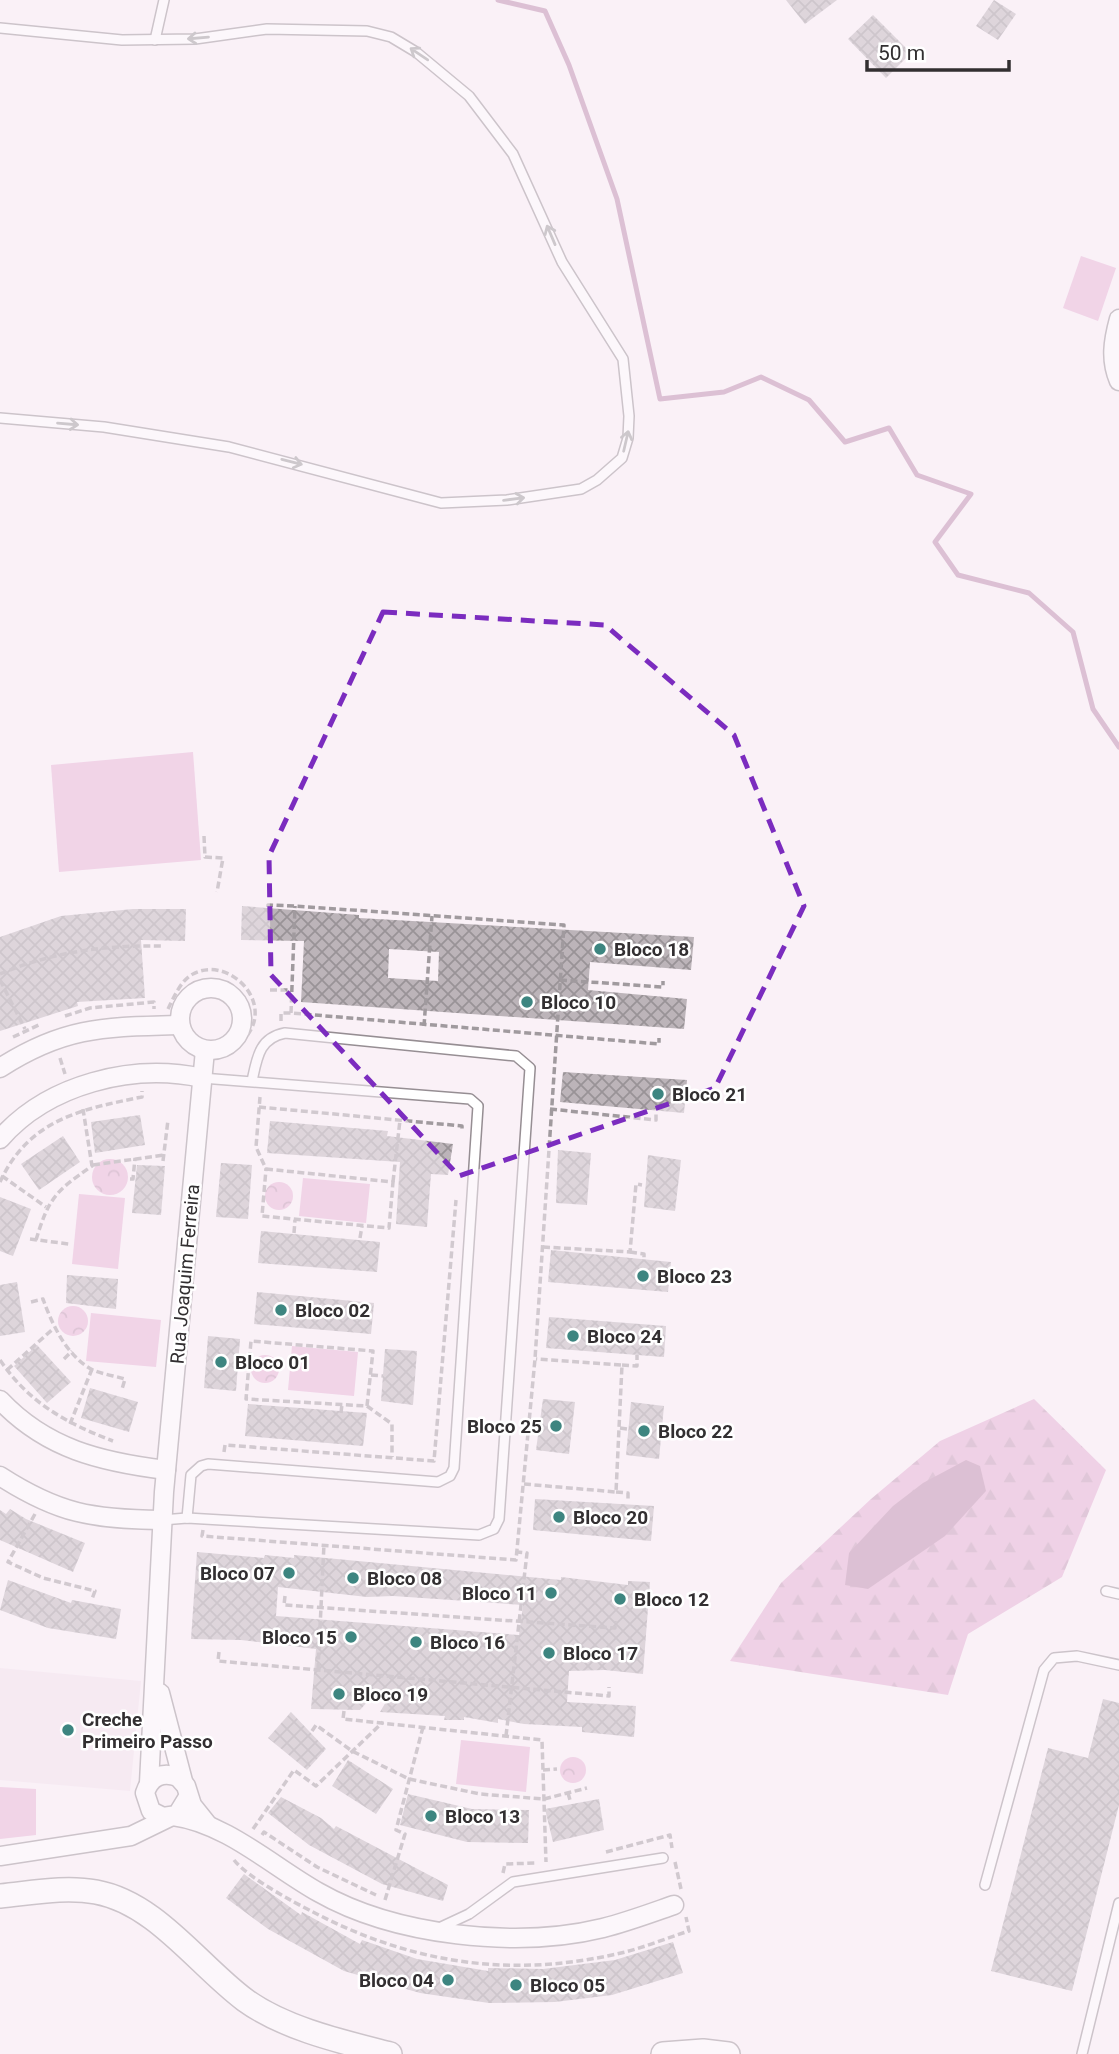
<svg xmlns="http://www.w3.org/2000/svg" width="1119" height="2054" viewBox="0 0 1119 2054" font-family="Roboto,sans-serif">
  <defs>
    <pattern id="forest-firs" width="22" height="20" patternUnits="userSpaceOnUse" patternTransform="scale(1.75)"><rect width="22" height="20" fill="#e2acd0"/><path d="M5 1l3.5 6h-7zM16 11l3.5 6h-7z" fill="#c294b3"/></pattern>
    <pattern id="park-crowns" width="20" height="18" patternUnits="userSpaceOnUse" patternTransform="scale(1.75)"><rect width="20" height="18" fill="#e6b1d3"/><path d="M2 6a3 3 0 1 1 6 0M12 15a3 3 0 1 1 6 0" fill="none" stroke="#bb90ac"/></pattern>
    <pattern id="building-cross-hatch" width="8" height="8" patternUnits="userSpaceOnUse" patternTransform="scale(1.75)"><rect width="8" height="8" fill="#bcb4b9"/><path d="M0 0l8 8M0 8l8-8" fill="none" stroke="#999397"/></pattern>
  </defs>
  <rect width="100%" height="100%" fill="#faf1f7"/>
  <!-- built -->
  <path fill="#f2e2ec" d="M 0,1668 L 141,1681 L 130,1791 L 0,1780 Z"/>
  <!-- grass -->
  <g fill="#e6b1d3">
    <path d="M 1081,256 L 1116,268 L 1098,321 L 1063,308 Z"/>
    <path d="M 193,752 L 201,860 L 59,872 L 51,765 Z"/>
    <path d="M 303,1178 L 370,1184 L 366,1223 L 299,1216 Z"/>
    <path d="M 79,1194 L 125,1198 L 118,1269 L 72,1264 Z"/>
    <path d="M 91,1313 L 161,1320 L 156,1367 L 86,1361 Z"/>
    <path d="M 292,1346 L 358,1352 L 354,1396 L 288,1390 Z"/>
    <path d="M 461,1740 L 530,1747 L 526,1792 L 456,1784 Z"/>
    <path d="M 0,1787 L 36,1789 L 36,1835 L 0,1839 Z"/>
  </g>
  <!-- forest -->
  <path fill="url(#forest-firs)" d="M 1034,1399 L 1106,1470 L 1062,1577 L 968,1634 L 948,1695 L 730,1661 L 781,1583 L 871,1499 L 940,1441 Z"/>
  <!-- park -->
  <g fill="url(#park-crowns)">
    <circle cx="110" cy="1177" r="18"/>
    <circle cx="279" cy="1196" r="14"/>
    <circle cx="73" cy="1321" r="15"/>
    <circle cx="265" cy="1369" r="14"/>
    <circle cx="573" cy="1770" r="13"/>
  </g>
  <!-- water -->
  <path fill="#b986a8" d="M 966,1460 L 980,1466 L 986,1491 L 945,1536 L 868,1589 L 845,1585 L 849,1553 L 893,1506 L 923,1483 Z"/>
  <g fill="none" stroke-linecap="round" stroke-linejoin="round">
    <!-- stream -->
    <path stroke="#b986a8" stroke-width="5" d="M 498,0 L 545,11 L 569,65 L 617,199 L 660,399 L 724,392 L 761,377 L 809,400 L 845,442 L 889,428 L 917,475 L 971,494 L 935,542 L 958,575 L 1029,593 L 1073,632 L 1093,709 L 1119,747"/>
  </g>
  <!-- building -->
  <g fill="url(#building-cross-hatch)" fill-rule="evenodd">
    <path d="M 786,0 L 837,0 L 805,24 Z"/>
    <path d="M 994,0 L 1016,14 L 998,40 L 976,26 Z"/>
    <path d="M 873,15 L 911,53 L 886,78 L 848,39 Z"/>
    <path d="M 242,906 L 359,915 L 359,918 L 694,937 L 691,970 L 590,962 L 588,990 L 687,999 L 684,1029 L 301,1002 L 304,941 L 241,940 ZM 389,949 L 439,952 L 438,981 L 388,978 Z"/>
    <path d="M 133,909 L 186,909 L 185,941 L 141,940 L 145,998 L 77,1002 L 78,1006 L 0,1031 L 0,937 L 61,916 Z"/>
    <path d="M 563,1072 L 687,1080 L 684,1113 L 560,1102 Z"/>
    <path d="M 140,1115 L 145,1145 L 95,1153 L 91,1122 Z"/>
    <path d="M 270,1121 L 388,1131 L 387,1136 L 453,1144 L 448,1175 L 431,1174 L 427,1227 L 396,1224 L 400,1162 L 267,1153 Z"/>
    <path d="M 63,1136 L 80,1162 L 39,1190 L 21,1164 Z"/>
    <path d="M 558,1150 L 591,1153 L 587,1205 L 556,1203 Z"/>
    <path d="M 648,1155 L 681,1160 L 675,1211 L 644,1207 Z"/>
    <path d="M 221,1163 L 252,1165 L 248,1219 L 216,1217 Z"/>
    <path d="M 137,1165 L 165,1166 L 161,1215 L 132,1213 Z"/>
    <path d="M 0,1197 L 31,1209 L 13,1256 L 0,1251 Z"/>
    <path d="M 261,1231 L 380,1242 L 377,1272 L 258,1263 Z"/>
    <path d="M 551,1250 L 671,1262 L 668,1292 L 548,1282 Z"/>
    <path d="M 67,1275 L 118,1279 L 116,1309 L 66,1303 Z"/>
    <path d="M 17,1282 L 25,1332 L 0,1336 L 0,1285 Z"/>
    <path d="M 257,1292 L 374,1303 L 371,1334 L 254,1324 Z"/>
    <path d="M 549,1317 L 666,1326 L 664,1357 L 546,1348 Z"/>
    <path d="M 208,1336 L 240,1339 L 236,1391 L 204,1388 Z"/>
    <path d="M 37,1345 L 71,1382 L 47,1403 L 14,1366 Z"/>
    <path d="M 385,1349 L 417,1351 L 413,1405 L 381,1401 Z"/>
    <path d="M 90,1388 L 138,1402 L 129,1432 L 81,1418 Z"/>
    <path d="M 543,1399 L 575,1402 L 569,1454 L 536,1450 Z"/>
    <path d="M 631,1402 L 664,1406 L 659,1459 L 626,1455 Z"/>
    <path d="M 248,1404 L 367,1413 L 363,1446 L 245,1436 Z"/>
    <path d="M 535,1499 L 654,1506 L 651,1541 L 533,1530 Z"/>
    <path d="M 10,1509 L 26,1519 L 85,1543 L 73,1572 L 0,1540 L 0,1510 L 6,1514 Z"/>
    <path d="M 197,1552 L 264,1558 L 265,1555 L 294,1558 L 294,1555 L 561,1580 L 561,1577 L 628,1585 L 628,1581 L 650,1582 L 643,1674 L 605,1670 L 569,1671 L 567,1702 L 636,1706 L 634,1737 L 582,1732 L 582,1727 L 524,1724 L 498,1719 L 498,1723 L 464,1717 L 464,1720 L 444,1720 L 445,1716 L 380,1712 L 387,1700 L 376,1692 L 360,1710 L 311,1709 L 316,1649 L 241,1640 L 191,1639 ZM 278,1587 L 367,1597 L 393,1596 L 523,1605 L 519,1635 L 276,1616 Z"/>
    <path d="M 8,1580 L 71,1603 L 72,1600 L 121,1609 L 116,1639 L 48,1628 L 0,1610 Z"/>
    <path d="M 1103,1699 L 1119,1703 L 1119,1805 L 1072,1991 L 991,1971 L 1048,1748 L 1088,1758 Z"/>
    <path d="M 291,1712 L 326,1749 L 307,1770 L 268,1738 Z"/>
    <path d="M 348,1760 L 393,1789 L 376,1814 L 332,1786 Z"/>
    <path d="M 408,1794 L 472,1809 L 529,1810 L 528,1843 L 467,1842 L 400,1825 Z"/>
    <path d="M 281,1797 L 321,1818 L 334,1829 L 336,1826 L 448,1885 L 443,1901 L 382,1884 L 309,1845 L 268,1813 Z"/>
    <path d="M 599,1799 L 604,1830 L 553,1842 L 545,1809 Z"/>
    <path d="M 244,1874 L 301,1915 L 302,1912 L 360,1944 L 362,1940 L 417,1959 L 488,1971 L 488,1968 L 543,1969 L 615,1960 L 673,1942 L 683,1973 L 612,1995 L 555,2002 L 489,2003 L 420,1993 L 344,1971 L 268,1929 L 226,1898 Z"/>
  </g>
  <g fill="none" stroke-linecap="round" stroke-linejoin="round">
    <defs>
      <g id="service">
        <path d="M 0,28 L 122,40 L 195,39 L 267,29 L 367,31 L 391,37 L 416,52 L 469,96 L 513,154 L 562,262 L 623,359 L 629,416 L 628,438 L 622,458 L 597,480 L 581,489 L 507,500 L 441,503 L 229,447 L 104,427 L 0,418"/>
        <path d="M 155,40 L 164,0"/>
        <path d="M 187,1518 L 191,1475 L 201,1466 L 208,1464 L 438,1482 L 450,1476 L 454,1468 L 478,1106 L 470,1099 L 202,1078"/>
        <path d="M 162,1520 L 187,1518 L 479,1535 L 494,1529 L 499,1519 L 530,1068 L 516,1056 L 285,1033 C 259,1038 257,1058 252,1081"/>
        <path d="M 1106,1591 L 1119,1594"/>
        <path d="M 985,1885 L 1044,1670 L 1054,1658 L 1077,1656 L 1119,1665"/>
        <path d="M 439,1928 L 469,1914 L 513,1882 L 663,1858"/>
        <path d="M 1082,2054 L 1119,1903"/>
      </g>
      <g id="minor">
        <path d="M 1119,319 C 1113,341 1110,360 1119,381"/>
        <circle cx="211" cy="1019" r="31"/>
        <path d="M 0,1068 C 65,1026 106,1027 180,1025"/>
        <path d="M 0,1139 C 48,1084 132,1063 202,1078"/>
        <path d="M 0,1400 C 46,1449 101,1462 166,1470"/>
        <path d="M 0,1476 C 59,1514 92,1519 162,1520"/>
        <path d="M 160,1693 L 183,1781"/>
        <path d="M 149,1783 L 164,1492 L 205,1050"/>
        <path d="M 188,1797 L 177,1815 L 163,1817 L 151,1811 L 145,1793 C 150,1777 162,1771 178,1777 L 186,1786 L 192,1805 L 208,1825"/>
        <path d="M 173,1816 C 226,1823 272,1866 318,1892 C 395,1936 517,1949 603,1928 C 627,1922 651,1913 674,1905"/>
        <path d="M 0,1856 L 131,1836 L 170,1817"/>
      </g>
      <g id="tertiary">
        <path d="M 0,1896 C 31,1893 65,1886 96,1892 C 156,1903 198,1965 245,2000 C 285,2029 343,2042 390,2054"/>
        <path d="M 663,2054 L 703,2051 L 728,2054"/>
      </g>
    </defs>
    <!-- service casing -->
    <use href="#service" stroke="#968e93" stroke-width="12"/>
    <!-- minor casing -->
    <use href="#minor" stroke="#968e93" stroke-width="21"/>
    <!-- tertiary casing -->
    <use href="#tertiary" stroke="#968e93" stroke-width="26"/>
    <!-- path -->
    <g stroke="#a09a9e" stroke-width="3.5" stroke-dasharray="7 3.5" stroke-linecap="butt">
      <path d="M 204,836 L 205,857 L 223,858 L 217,892"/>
      <path d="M 0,974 C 52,952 105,945 161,946"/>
      <path d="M 0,980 L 25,1029"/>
      <path d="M 560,980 L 663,987 L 663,981"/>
      <path d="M 270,990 L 292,990"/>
      <path d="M 168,1009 C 174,997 181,980 193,974 C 224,957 265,992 253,1025 C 247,1040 235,1048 223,1057"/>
      <path d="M 291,1013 L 295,906"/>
      <path d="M 65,1016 L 90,1008 L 154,1002 L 154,1009"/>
      <path d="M 281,1021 L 281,1013 L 291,1013 L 659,1044 L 659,1038"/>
      <path d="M 424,1026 L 432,916"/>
      <path d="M 13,1037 L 41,1024"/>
      <path d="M 60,1058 L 65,1074"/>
      <path d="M 260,1097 L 256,1147 L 266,1169"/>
      <path d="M 259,1107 L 462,1126 L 462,1129"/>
      <path d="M 550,1109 L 656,1120 L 656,1113"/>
      <path d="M 163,1161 L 168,1120"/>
      <path d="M 93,1165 L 164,1155"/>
      <path d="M 266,1169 L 393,1182 L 389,1228 L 262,1216 Z"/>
      <path d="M 2,1176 L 46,1207"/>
      <path d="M 130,1179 L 133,1179 L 135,1158"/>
      <path d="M 0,1182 C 29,1119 82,1109 142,1097 L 142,1091"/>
      <path d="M 393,1182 L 400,1120"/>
      <path d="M 294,1233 L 295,1220"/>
      <path d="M 360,1238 L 362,1226"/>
      <path d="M 30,1239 L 69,1244"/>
      <path d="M 36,1240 C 49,1197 56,1191 92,1166 L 83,1109"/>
      <path d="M 543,1247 L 630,1252 L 636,1184 L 642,1185"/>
      <path d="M 630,1252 L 644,1254 L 644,1258"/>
      <path d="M 31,1302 L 43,1299 C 52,1324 67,1357 93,1370 C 102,1374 115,1376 125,1379 L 122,1389"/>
      <path d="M 64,1359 L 72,1351"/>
      <path d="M 0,1360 C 29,1403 66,1423 113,1441"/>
      <path d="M 622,1365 L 637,1366 L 637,1355"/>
      <path d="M 7,1370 L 54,1328"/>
      <path d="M 371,1375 L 383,1376"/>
      <path d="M 367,1406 L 373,1351 L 251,1341 L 246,1399 L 367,1406 L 392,1424 L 392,1457"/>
      <path d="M 341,1413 L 342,1404"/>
      <path d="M 70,1424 L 92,1369"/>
      <path d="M 620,1428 L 627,1429"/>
      <path d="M 224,1452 L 225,1445 L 434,1461 L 456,1200"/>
      <path d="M 524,1484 L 616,1492 L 622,1365 L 536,1359"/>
      <path d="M 616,1492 L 628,1493 L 628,1499"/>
      <path d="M 35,1514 L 8,1562 L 43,1578 L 95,1591 L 92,1599"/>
      <path d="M 203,1530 L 202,1536 L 516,1560 L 535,1359 L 564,925 L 295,906 L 268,905 L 268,910"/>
      <path d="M 285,1596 L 284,1605 L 615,1628 L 615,1621"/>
      <path d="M 219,1652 L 218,1661 L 609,1696 L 609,1687"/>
      <path d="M 318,1670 L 324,1544"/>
      <path d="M 344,1711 L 343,1719 L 542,1740 L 546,1862"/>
      <path d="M 312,1731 L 316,1725 L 352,1751 L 409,1779 L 480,1794 L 544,1799 L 587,1788"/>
      <path d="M 506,1736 L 527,1553 L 517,1552"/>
      <path d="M 543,1770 L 557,1769"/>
      <path d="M 568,1793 L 570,1800"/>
      <path d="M 253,1829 L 294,1770 L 316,1786 L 383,1722"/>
      <path d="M 262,1835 L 264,1832 L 317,1867 L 376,1895"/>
      <path d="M 606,1852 L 670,1835 L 672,1848"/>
      <path d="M 234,1860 C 247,1877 293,1902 313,1912 C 409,1962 505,1978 612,1955 C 638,1950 664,1939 689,1931 L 686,1917"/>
      <path d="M 675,1862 L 681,1889"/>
      <path d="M 503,1873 L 505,1864 L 536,1863"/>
      <path d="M 385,1900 L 405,1834 L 396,1830 L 423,1727"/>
    </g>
    <!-- service -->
    <use href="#service" stroke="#fff" stroke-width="9"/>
    <!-- minor -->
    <use href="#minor" stroke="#fff" stroke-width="18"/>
    <!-- tertiary -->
    <use href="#tertiary" stroke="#fff" stroke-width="23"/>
  </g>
  <!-- one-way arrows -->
  <defs><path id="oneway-shaft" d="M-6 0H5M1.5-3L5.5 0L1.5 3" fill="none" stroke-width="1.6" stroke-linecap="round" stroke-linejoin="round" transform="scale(1.75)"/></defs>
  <g stroke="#989798">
    <use href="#oneway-shaft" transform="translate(198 38) rotate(175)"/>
    <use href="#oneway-shaft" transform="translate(419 54) rotate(-146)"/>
    <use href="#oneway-shaft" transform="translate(551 235) rotate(-113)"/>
    <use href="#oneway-shaft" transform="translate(68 424) rotate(5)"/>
    <use href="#oneway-shaft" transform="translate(626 441) rotate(-77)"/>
    <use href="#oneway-shaft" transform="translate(292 462) rotate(14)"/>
    <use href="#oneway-shaft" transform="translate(514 499) rotate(-7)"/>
  </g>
  <!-- marked area -->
  <path d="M0 0H1119V2054H0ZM 383,612 L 605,625 L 734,735 L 804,906 L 715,1088 L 459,1176 L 271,975 L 269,856 Z" fill="#faf1f7" fill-opacity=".55" fill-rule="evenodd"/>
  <path fill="none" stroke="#7b2cbf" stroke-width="5" stroke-dasharray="14 9" stroke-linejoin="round" d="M 383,612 L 605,625 L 734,735 L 804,906 L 715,1088 L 459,1176 L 271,975 L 269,856 Z"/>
  <!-- markers -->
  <g fill="#3d8580" stroke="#fff" stroke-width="2.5">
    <circle cx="600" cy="949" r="7"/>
    <circle cx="527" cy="1002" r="7"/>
    <circle cx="658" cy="1094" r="7"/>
    <circle cx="643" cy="1276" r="7"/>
    <circle cx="281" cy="1310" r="7"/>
    <circle cx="573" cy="1336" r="7"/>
    <circle cx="221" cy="1362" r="7"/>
    <circle cx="556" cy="1426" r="7"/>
    <circle cx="644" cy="1431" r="7"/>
    <circle cx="559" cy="1517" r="7"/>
    <circle cx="289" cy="1573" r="7"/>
    <circle cx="353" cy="1578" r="7"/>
    <circle cx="551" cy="1593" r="7"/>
    <circle cx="620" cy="1599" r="7"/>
    <circle cx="351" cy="1637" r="7"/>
    <circle cx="416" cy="1642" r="7"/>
    <circle cx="549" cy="1653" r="7"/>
    <circle cx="339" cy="1694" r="7"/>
    <circle cx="68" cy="1730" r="7"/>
    <circle cx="431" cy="1816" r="7"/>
    <circle cx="448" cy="1980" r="7"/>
    <circle cx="516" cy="1985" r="7"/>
  </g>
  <g text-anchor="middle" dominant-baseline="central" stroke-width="5" stroke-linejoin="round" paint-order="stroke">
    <!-- poi labels -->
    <g font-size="19" font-weight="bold" fill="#322f31" stroke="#fff" text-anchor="start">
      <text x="614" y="949">Bloco 18</text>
      <text x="541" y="1002">Bloco 10</text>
      <text x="672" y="1094">Bloco 21</text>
      <text x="657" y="1276">Bloco 23</text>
      <text x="295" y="1310">Bloco 02</text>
      <text x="587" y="1336">Bloco 24</text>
      <text x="235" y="1362">Bloco 01</text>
      <text x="542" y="1426" text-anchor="end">Bloco 25</text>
      <text x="658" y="1431">Bloco 22</text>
      <text x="573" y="1517">Bloco 20</text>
      <text x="275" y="1573" text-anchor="end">Bloco 07</text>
      <text x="367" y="1578">Bloco 08</text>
      <text x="537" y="1593" text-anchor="end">Bloco 11</text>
      <text x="634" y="1599">Bloco 12</text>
      <text x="337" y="1637" text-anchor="end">Bloco 15</text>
      <text x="430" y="1642">Bloco 16</text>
      <text x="563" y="1653">Bloco 17</text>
      <text x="353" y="1694">Bloco 19</text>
      <text x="82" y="1719">Creche<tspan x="82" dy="22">Primeiro Passo</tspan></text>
      <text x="445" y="1816">Bloco 13</text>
      <text x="434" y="1980" text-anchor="end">Bloco 04</text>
      <text x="530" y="1985">Bloco 05</text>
    </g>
    <!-- street labels -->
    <g font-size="19" fill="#322f31" stroke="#fff">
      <text transform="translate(185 1274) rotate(-85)">Rua Joaquim Ferreira</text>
    </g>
  </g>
  <!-- scale -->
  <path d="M867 60v10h142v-10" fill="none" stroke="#322f31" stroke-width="3.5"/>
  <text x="878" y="60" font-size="21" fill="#322f31" stroke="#ffffff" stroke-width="5" paint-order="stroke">50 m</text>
</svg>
